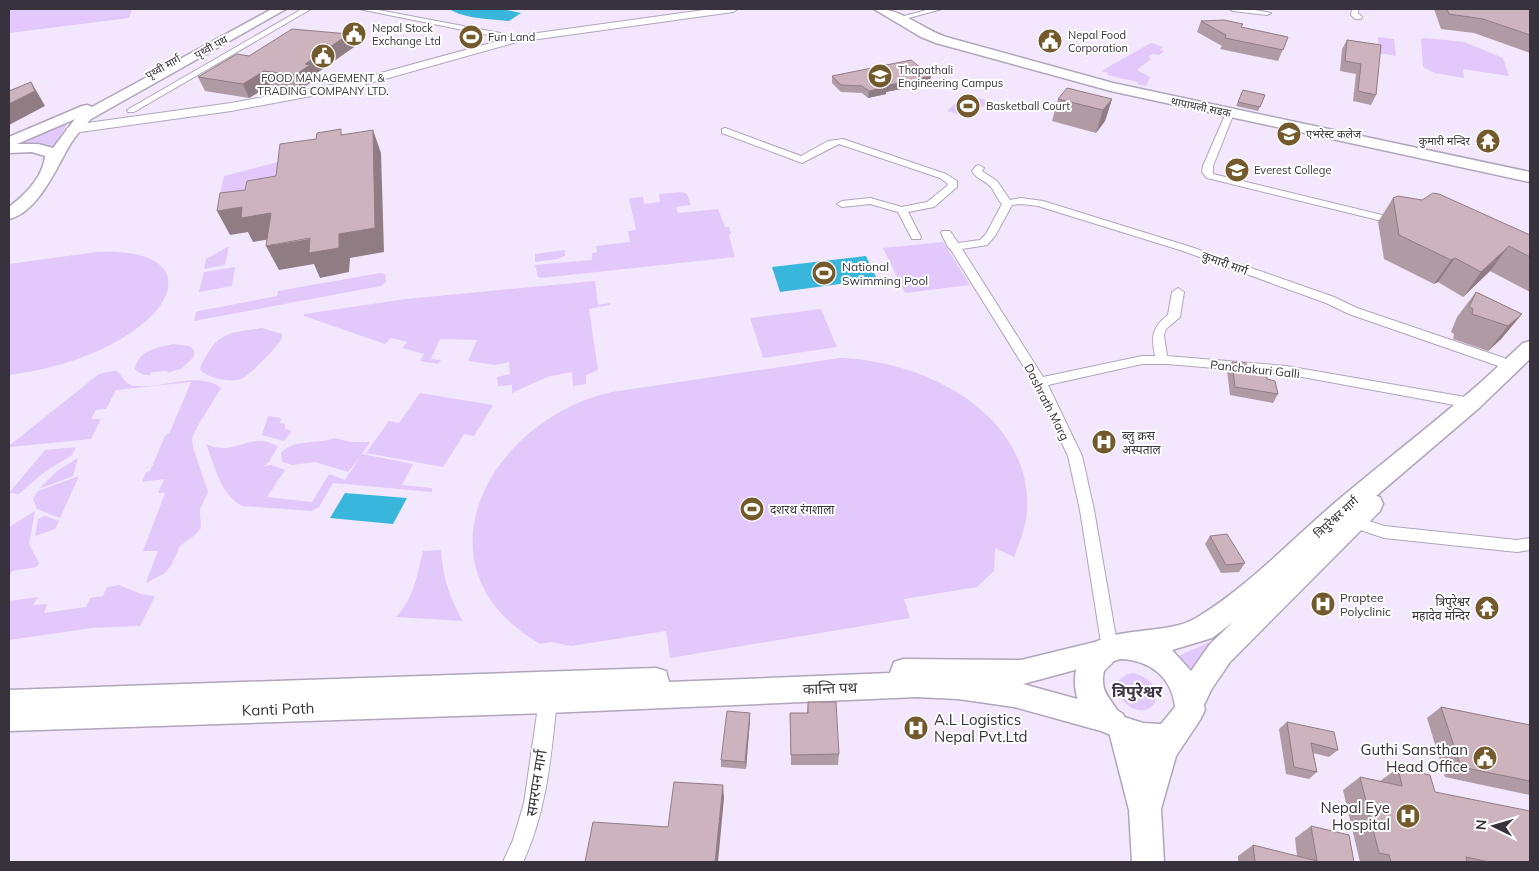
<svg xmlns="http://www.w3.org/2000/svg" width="1539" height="871" viewBox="0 0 1539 871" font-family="Mulish,'Noto Sans Devanagari',sans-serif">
  <rect width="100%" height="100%" fill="#f3e7fe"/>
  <!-- green -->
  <g fill="#e3c8fc">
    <path d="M 9,9 L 132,9 L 129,18 L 9,33 Z"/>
    <path d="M 1378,37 L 1394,39 L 1396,56 L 1379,53 Z"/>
    <path d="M 1425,38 L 1464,42 L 1503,58 L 1509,76 L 1463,69 L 1464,78 L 1435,73 L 1423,67 L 1421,39 Z"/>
    <path d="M 1151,43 L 1163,47 L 1160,50 L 1164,51 L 1159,55 L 1153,54 L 1148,57 L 1151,59 L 1137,70 L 1150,77 L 1146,86 L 1137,84 L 1138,82 L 1107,75 L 1108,73 L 1101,71 Z"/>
    <path d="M 966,94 L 989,101 L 970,118 L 947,111 Z"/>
    <path d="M 67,124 L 53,149 L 28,144 L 9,146 Z"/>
    <path d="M 289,159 L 290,167 L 245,206 L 219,197 L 224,176 Z"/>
    <path d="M 682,192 L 687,194 L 691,205 L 676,207 L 678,213 L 718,209 L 725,227 L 729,227 L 731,233 L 729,235 L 735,257 L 541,278 L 538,277 L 535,265 L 592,260 L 592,253 L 597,252 L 596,246 L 630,242 L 628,231 L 636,230 L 629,198 L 643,197 L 644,204 L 660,202 L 659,194 Z"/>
    <path d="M 943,242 L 970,285 L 905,293 L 883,248 Z"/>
    <path d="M 229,246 L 225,265 L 204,269 L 206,259 Z"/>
    <path d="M 565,250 L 565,256 L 557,259 L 535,262 L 535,254 Z"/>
    <path d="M 97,252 C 180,247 193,294 124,337 C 88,359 50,369 9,375 L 9,264 Z"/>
    <path d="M 235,267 L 232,286 L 199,292 L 204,272 Z"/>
    <path d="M 380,273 L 385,274 L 386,282 L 381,286 L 194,321 L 196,312 L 199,311 L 277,296 L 278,291 Z"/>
    <path d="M 595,281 L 598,305 L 610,303 L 610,305 L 589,309 L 598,370 L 586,375 L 586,384 L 573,386 L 572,372 L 547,377 L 512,393 L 512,385 L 498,386 L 497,377 L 510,374 L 509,362 L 495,365 L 468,361 L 477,340 L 440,339 L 431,359 L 441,360 L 438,364 L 420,361 L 424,354 L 402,348 L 407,342 L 391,338 L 385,344 L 304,316 L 304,314 L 406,299 Z"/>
    <path d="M 821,309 L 837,347 L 763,358 L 750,318 Z"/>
    <path d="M 262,328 L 282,334 L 282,338 C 278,346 249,376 241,379 C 231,383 208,378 200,370 C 201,364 205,358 208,353 C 221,330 239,332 262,328 Z"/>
    <path d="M 174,344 L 190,346 L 194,351 L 194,357 L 181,369 L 167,373 L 168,371 L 151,372 L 150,375 C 143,375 139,374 135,369 C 138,350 159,347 174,344 Z"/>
    <path d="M 840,358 C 923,360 1031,413 1027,509 C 1026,526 1020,542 1014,557 L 995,548 L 994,571 L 977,587 L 904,599 L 910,618 L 670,658 L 666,631 L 571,646 L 551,642 L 540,644 C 408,567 490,419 612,392 Z"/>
    <path d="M 113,371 L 117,371 C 122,376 125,383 131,385 C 156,392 197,369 221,388 L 197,427 L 192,438 L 193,448 L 208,492 L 200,509 L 201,528 L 196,534 L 180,546 L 172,564 L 165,573 L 148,582 L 146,582 L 158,551 L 143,551 L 165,493 L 158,493 L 164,479 L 142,482 L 146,472 L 150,471 L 165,436 L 170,432 L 191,382 L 116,390 L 106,409 L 96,410 L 91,419 L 101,419 L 91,439 L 10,447 L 10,445 L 99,374 Z"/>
    <path d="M 420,393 L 493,405 L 474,436 L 464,434 L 443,467 L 366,453 L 389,421 L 399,423 Z"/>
    <path d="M 268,416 L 281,418 L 280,423 L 285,424 L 285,429 L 292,431 L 284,441 L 262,435 Z"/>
    <path d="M 334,438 L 351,442 L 370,442 L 362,454 L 413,464 L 402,485 L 432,488 L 432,492 L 333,483 L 319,507 L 311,511 L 242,506 C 220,494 215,466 206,444 C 229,455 241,440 262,441 C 267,441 272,444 278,446 L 269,462 L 263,466 L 271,465 L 285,470 L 267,497 L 312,502 L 329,474 L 345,480 L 360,457 L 348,472 L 315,462 L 292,465 L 282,462 L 281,453 C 294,438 318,445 334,438 Z"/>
    <path d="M 76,447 L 72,455 L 43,473 L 19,494 L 9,493 L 45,450 Z"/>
    <path d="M 78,458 L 73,476 L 39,489 L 57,471 Z"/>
    <path d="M 79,476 L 60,518 L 37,509 L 33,499 L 38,491 Z"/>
    <path d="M 35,511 L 29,544 L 39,563 L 37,567 L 12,571 L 9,577 L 9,527 Z"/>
    <path d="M 45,516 L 59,521 L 55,529 L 35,536 L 38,519 Z"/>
    <path d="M 441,550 C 443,579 449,596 463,621 L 396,617 C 414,598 417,575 423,551 Z"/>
    <path d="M 119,585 L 141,594 L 155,596 L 140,626 L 92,628 L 9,640 L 9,601 L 38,597 L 33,605 L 47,604 L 44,613 L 86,607 L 90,598 L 103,596 L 107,587 Z"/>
    <path d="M 1210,642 L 1192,669 L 1178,658 L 1178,656 Z"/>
    <path d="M 1134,673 C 1176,686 1151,728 1124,702 C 1118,696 1116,690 1118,681 L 1127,674 Z"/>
  </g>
  <!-- water -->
  <g fill="#39b6db">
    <path d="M 449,9 L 502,9 L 521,13 L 509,21 C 491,19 465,19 449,9 Z"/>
    <path d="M 866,256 L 877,279 L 780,292 L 772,267 Z"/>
    <path d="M 345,493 L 407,498 L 393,524 L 330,518 Z"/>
  </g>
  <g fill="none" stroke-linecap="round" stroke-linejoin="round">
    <defs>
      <g id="minor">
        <path d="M 302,9 L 311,9 L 134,112 L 128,112 L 127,110 Z"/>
        <path d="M 359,9 L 373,9 L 500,33 L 514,40 L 510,42 L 498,37 Z"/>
        <path d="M 930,9 L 942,9 L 905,19 L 901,17 Z"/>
        <path d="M 1229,9 L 1250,9 L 1271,13 L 1267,15 L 1233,11 Z"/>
        <path d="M 1352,9 L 1358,9 L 1358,13 L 1362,17 L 1361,19 L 1355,19 L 1351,15 Z"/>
        <path d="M 1230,110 L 1234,113 L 1213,166 L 1213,174 L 1382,215 L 1383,217 L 1382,219 L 1378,220 L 1207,178 L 1202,172 L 1203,166 L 1226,113 Z"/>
        <path d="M 725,128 L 801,156 L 828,141 L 843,139 L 946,174 L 957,181 L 957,187 L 934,207 L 908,212 L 921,237 L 920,239 L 912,239 L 898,212 L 870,204 L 842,207 L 837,204 L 842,201 L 870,198 L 902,207 L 927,202 L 947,186 L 948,184 L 940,178 L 839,144 L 802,163 L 722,133 L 722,129 Z"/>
        <path d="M 979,165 L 984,168 L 982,171 L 997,181 L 1010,200 L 1021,198 L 1043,201 L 1191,247 L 1334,297 L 1357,308 L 1504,358 L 1515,363 L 1517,366 L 1515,369 L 1507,369 L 1349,314 L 1326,303 L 1183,251 L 1038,206 L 1021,204 L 1012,205 L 995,236 L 987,245 L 962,249 L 1043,377 L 1142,356 L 1155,356 C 1151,337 1152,327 1168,315 L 1172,292 L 1178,288 L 1184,292 L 1180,317 L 1166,329 L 1164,335 L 1167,356 L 1286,366 L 1471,398 L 1476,400 L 1478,403 L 1476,406 L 1471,408 L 1286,374 L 1167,364 L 1142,364 L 1048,385 L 1082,456 L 1094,510 L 1118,649 L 1116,654 L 1110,657 L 1104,654 L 1102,649 L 1080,510 L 1068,456 L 1034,383 L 951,250 L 948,247 L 941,233 L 942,231 L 950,231 L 958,243 L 980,240 L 986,234 L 1002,204 C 997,199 995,192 991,187 C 985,180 977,180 972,171 L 976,166 Z"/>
        <path d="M 1348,514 L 1384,526 L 1517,540 L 1530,538 L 1530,550 L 1517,552 L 1384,538 L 1343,524 L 1340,520 L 1343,516 Z"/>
        <path d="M 548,692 L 554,694 L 557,700 C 551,756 547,811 523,862 L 503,862 L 513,840 L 524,803 L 539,700 L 542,694 Z"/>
      </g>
      <path id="secondary" d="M 711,9 L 738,9 L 733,12 L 517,42 L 349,89 L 231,111 L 73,133 L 66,129 L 73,125 L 231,103 L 348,82 L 516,36 Z"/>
      <g id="primary">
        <path d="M 272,9 L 286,9 L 91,119 C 84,126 77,134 71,143 C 57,166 39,212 9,219 L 9,207 C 25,195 43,177 45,156 L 32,152 L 9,153 L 9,137 L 82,106 L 87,105 L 92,107 ZM 75,119 L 53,148 L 38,144 L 17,144 Z"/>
        <path d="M 1103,640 L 1112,644 L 1116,652 L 1112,660 L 1023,684 L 1117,710 L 1123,714 L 1127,723 L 1123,732 L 1113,736 L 1101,731 L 1014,707 L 958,699 L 917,697 L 548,713 L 9,731 L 9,690 L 656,668 L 666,671 L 669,682 L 890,673 L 894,662 L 903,659 L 1021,660 Z"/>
      </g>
      <g id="trunk">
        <path d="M 874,9 C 899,7 922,29 946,37 L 1113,83 L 1530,172 L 1530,182 L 1111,91 L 936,43 L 921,37 Z"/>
        <path d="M 1530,341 L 1530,359 L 1479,408 L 1376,496 L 1380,497 L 1383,504 L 1380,511 L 1230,662 L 1211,690 L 1204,705 L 1205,710 L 1200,720 L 1176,756 L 1161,809 L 1164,862 L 1132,862 L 1129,810 L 1109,732 L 1107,733 C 1076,721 1063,673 1088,648 C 1111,625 1167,636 1196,618 C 1246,588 1286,545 1330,507 C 1373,470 1418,436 1461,399 C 1483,382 1502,362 1523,343 ZM 1233,622 L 1210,644 L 1191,671 L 1172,650 L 1212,638 ZM 1120,659 C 1150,660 1172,677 1175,707 L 1161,724 L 1143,723 L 1124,717 L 1121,718 C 1113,698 1099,695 1104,671 L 1114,661 Z"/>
      </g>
    </defs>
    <!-- minor casing -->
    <use href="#minor" stroke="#b0a5bb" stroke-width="2"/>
    <!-- secondary casing -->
    <use href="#secondary" stroke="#b0a5bb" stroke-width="2"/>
    <!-- primary casing -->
    <use href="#primary" stroke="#b0a5bb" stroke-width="3"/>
    <!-- trunk casing -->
    <use href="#trunk" stroke="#b0a5bb" stroke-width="3"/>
    <!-- minor -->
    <use href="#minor" fill="#fff" fill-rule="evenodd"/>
    <!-- secondary -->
    <use href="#secondary" fill="#fff" fill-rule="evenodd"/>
    <!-- primary -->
    <use href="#primary" fill="#fff" fill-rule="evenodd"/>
    <!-- trunk -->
    <use href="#trunk" fill="#fff" fill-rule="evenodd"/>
  </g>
  <!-- wall -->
  <g fill="#b09aa3">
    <path d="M 1434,9 L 1530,9 L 1530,53 L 1474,33 L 1441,29 Z"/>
    <path d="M 1201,21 L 1241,27 L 1288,37 L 1278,61 L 1220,49 L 1222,46 L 1197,32 Z"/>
    <path d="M 349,34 L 354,47 L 314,75 L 316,79 L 301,89 L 270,85 L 249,98 L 205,91 L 198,77 L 249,56 Z"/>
    <path d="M 1347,40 L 1381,45 L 1376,95 L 1371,105 L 1353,101 L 1356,74 L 1340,71 L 1342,49 Z"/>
    <path d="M 832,76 L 930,83 L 886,92 L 886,94 L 868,98 L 862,93 L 841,92 L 832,83 Z"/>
    <path d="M 1243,90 L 1265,95 L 1258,111 L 1236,106 Z"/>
    <path d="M 1058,99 L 1112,99 L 1105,121 L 1096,133 L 1052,121 Z"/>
    <path d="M 1393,198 L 1530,235 L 1530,292 L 1490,271 L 1463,297 L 1438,282 L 1434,284 L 1384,259 L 1378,222 Z"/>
    <path d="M 1476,292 L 1522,314 L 1501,339 L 1488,351 L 1453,339 L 1454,334 L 1451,332 L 1457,317 Z"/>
    <path d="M 1232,362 L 1267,379 L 1278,394 L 1273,403 L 1230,395 L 1227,371 Z"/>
    <path d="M 1210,536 L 1245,563 L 1239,572 L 1221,573 L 1205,544 Z"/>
    <path d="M 808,702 L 839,754 L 838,765 L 791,765 L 790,713 L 807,713 Z"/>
    <path d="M 1441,707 L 1530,725 L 1530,795 L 1445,777 L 1427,718 Z"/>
    <path d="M 750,713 L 750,720 L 746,769 L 721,767 L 721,760 Z"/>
    <path d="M 1287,722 L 1338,750 L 1329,757 L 1313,753 L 1317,772 L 1309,779 L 1286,774 L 1279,729 Z"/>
    <path d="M 1398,768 L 1435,792 L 1530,862 L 1360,862 L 1343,790 L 1360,777 L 1380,781 Z"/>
    <path d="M 1311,826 L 1354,862 L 1238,862 L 1238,856 L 1253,845 L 1297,856 L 1295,838 Z"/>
  </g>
  <!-- shaded-wall -->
  <g fill="#907d84">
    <path d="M 349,34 L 354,47 L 314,75 L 316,79 L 301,89 L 295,75 L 305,64 Z"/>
    <path d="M 264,71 L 270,85 L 249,98 L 243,84 Z"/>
    <path d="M 931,76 L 930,83 L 886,92 L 886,94 L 868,98 L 869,91 L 885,86 Z"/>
    <path d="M 31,82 L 40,97 L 45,106 L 9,125 L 9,104 Z"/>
    <path d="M 1112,99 L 1105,121 L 1096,133 L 1103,110 Z"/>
    <path d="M 373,130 L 381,153 L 384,252 L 350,258 L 349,272 L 320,278 L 314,264 L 279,270 L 266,246 L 339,234 Z"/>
    <path d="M 242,207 L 271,213 L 283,237 L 253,242 L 248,232 L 230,235 L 217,211 Z"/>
    <path d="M 1509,246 L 1490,271 L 1463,297 L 1481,272 Z"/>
    <path d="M 1455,258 L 1438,282 L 1434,284 L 1451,260 Z"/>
    <path d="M 1522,314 L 1501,339 L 1488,351 L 1508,326 Z"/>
    <path d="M 750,713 L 750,720 L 746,769 L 745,762 Z"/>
    <path d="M 723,785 L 724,798 L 718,862 L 715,862 Z"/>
  </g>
  <!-- building -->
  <g fill="#cdb3bd" stroke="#907d84">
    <path d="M 1447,9 L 1530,9 L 1530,35 L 1483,19 L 1449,14 Z"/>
    <path d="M 1224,20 L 1243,24 L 1241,27 L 1288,37 L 1283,50 L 1225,38 L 1226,35 L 1201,21 Z"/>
    <path d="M 292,29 L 349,34 L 305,64 L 310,65 L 295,75 L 264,71 L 243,84 L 198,77 L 237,54 L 249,56 Z"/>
    <path d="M 1347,40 L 1381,45 L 1376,95 L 1358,91 L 1361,64 L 1345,61 Z"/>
    <path d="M 911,60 L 931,76 L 885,86 L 887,87 L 869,91 L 862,86 L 841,85 L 832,76 Z"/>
    <path d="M 31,82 L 35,91 L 9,104 L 9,91 Z"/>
    <path d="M 1067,88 L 1112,99 L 1103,110 L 1058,99 Z"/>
    <path d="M 1243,90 L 1265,95 L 1260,107 L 1238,102 Z"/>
    <path d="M 341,129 L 341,135 L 373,130 L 375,228 L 339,234 L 339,248 L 309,253 L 310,238 L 266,246 L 271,213 L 241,218 L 242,207 L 217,211 L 220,193 L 245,190 L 247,181 L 276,176 L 280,144 L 316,139 L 317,133 Z"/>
    <path d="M 1433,193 L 1439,194 L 1530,235 L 1530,257 L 1509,246 L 1481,272 L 1455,258 L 1451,260 L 1399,235 L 1393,198 L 1398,196 L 1422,200 Z"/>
    <path d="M 1476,292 L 1522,314 L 1508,326 L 1472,314 L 1473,309 L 1469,307 Z"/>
    <path d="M 1232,362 L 1246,363 L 1247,369 L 1266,373 L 1267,379 L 1275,381 L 1278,394 L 1235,387 Z"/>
    <path d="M 1227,534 L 1245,563 L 1226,565 L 1210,536 Z"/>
    <path d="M 808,702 L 836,702 L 839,754 L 791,755 L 790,713 L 808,713 Z"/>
    <path d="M 1441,707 L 1530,725 L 1530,781 L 1461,767 Z"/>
    <path d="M 727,711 L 750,713 L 745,762 L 721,760 Z"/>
    <path d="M 1287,722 L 1334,732 L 1338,750 L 1311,743 L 1317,772 L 1294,767 Z"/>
    <path d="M 1398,768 L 1430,775 L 1435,792 L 1530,811 L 1530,862 L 1489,862 L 1466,857 L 1467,862 L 1391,862 L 1389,855 L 1379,853 L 1360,777 L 1402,786 Z"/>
    <path d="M 674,782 L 723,785 L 715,862 L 585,862 L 593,822 L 668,827 Z"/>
    <path d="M 1311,826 L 1349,835 L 1354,862 L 1255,862 L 1253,845 L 1317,861 Z"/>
  </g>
  <!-- icons -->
  <defs>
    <symbol id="civic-disc" viewBox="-11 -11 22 22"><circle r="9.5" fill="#73592b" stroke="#fff"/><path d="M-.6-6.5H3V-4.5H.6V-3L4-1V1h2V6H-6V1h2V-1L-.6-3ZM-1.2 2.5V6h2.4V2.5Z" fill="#fff"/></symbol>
    <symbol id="stadium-disc" viewBox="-11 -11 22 22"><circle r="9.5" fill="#73592b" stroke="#fff"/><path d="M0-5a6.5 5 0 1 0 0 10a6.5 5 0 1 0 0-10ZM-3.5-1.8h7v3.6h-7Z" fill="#fff"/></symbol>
    <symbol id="university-disc" viewBox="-11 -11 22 22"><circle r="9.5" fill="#73592b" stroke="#fff"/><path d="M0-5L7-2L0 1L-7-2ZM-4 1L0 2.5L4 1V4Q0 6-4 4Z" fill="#fff"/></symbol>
    <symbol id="temple-disc" viewBox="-11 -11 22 22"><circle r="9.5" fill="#73592b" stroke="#fff"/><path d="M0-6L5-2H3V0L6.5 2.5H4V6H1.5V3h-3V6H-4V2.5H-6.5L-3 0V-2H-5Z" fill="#fff"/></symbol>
    <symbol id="hospital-disc" viewBox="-11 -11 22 22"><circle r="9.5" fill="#73592b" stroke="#fff"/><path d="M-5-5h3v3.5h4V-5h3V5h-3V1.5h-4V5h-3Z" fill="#fff"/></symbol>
  </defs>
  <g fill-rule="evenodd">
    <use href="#civic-disc" x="340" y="20" width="28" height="28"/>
    <use href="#stadium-disc" x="457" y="23" width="28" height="28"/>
    <use href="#civic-disc" x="1036" y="27" width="28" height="28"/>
    <use href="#civic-disc" x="309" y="42" width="28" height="28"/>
    <use href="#university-disc" x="866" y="62" width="28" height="28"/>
    <use href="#stadium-disc" x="954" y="92" width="28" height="28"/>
    <use href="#university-disc" x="1275" y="120" width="28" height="28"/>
    <use href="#temple-disc" x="1474" y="127" width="28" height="28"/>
    <use href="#university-disc" x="1223" y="156" width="28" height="28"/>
    <use href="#stadium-disc" x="810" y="259" width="28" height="28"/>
    <use href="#hospital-disc" x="1090" y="428" width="28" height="28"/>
    <use href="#stadium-disc" x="738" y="495" width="28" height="28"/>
    <use href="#hospital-disc" x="1309" y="590" width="28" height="28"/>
    <use href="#temple-disc" x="1473" y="594" width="28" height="28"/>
    <use href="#hospital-disc" x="902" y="714" width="28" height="28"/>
    <use href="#civic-disc" x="1471" y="744" width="28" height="28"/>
    <use href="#hospital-disc" x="1394" y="802" width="28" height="28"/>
  </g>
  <g text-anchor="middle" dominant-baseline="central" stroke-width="4" stroke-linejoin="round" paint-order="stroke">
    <!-- far-poi labels -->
    <g font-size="11" fill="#37323b" stroke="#fff" text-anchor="start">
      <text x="372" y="28">Nepal Stock<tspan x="372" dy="13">Exchange Ltd</tspan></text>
      <text x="1068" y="35">Nepal Food<tspan x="1068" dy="13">Corporation</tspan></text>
      <text x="488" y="37">Fun Land</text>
      <text x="898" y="70">Thapathali<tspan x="898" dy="13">Engineering Campus</tspan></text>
      <text x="323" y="78" text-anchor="middle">FOOD MANAGEMENT &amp;<tspan x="323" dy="13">TRADING COMPANY LTD.</tspan></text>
      <text x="986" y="106">Basketball Court</text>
      <text x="1306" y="134">एभरेस्ट कलेज</text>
      <text x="1470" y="141" text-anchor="end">कुमारी मन्दिर</text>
      <text x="1254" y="170">Everest College</text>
    </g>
    <!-- far-street labels -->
    <g font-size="11" fill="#37323b" stroke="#fff">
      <text transform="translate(211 47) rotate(-29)">पृथ्वी पथ</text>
      <text transform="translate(163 67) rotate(-29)">पृथ्वी मार्ग</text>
      <text transform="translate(1201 107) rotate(12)">थापाथली सडक</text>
    </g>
    <!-- street labels -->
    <g font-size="12" fill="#37323b" stroke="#fff">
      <text transform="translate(1225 263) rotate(20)">कुमारी मार्ग</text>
      <text transform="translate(1255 369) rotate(6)">Panchakuri Galli</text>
      <text transform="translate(1047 402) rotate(63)">Dashrath Marg</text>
      <text transform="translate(1336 517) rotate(-42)">त्रिपुरेश्वर मार्ग</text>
    </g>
    <!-- poi labels -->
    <g font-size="12" fill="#37323b" stroke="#fff" text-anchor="start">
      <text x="842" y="266">National<tspan x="842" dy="14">Swimming Pool</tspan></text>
      <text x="1122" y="435">ब्लु क्रस<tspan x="1122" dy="14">अस्पताल</tspan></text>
      <text x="770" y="509">दशरथ रंगशाला</text>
      <text x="1340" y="597">Praptee<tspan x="1340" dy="14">Polyclinic</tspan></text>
      <text x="1470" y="601" text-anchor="end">त्रिपुरेश्वर<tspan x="1470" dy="14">महादेव मन्दिर</tspan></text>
    </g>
    <!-- near-street labels -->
    <g font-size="15" fill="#37323b" stroke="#fff">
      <text transform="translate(830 688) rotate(-2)">कान्ति पथ</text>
      <text transform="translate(278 709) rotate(-2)">Kanti Path</text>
      <text transform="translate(536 783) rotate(-81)">समरपन मार्ग</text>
    </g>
    <!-- near-poi labels -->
    <g font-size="15" fill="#37323b" stroke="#fff" text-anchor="end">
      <text x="934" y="719" text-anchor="start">A.L Logistics<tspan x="934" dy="17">Nepal Pvt.Ltd</tspan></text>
      <text x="1468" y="749">Guthi Sansthan<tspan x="1468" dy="17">Head Office</tspan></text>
      <text x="1390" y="807">Nepal Eye<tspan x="1390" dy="17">Hospital</tspan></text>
    </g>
    <!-- near-neighbourhood labels -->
    <g font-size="16" font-weight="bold" fill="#3e3446" stroke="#fff">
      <text x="1137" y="691">त्रिपुरेश्वर</text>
    </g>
  </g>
  <!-- border -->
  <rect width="1539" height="871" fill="none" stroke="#37323b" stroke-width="20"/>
  <!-- north arrow -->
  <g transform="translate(1494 826) rotate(275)" stroke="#ffffff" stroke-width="4" paint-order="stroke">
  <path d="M0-4L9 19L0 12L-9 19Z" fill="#37323b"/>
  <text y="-8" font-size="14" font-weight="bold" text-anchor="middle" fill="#37323b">N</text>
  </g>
</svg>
